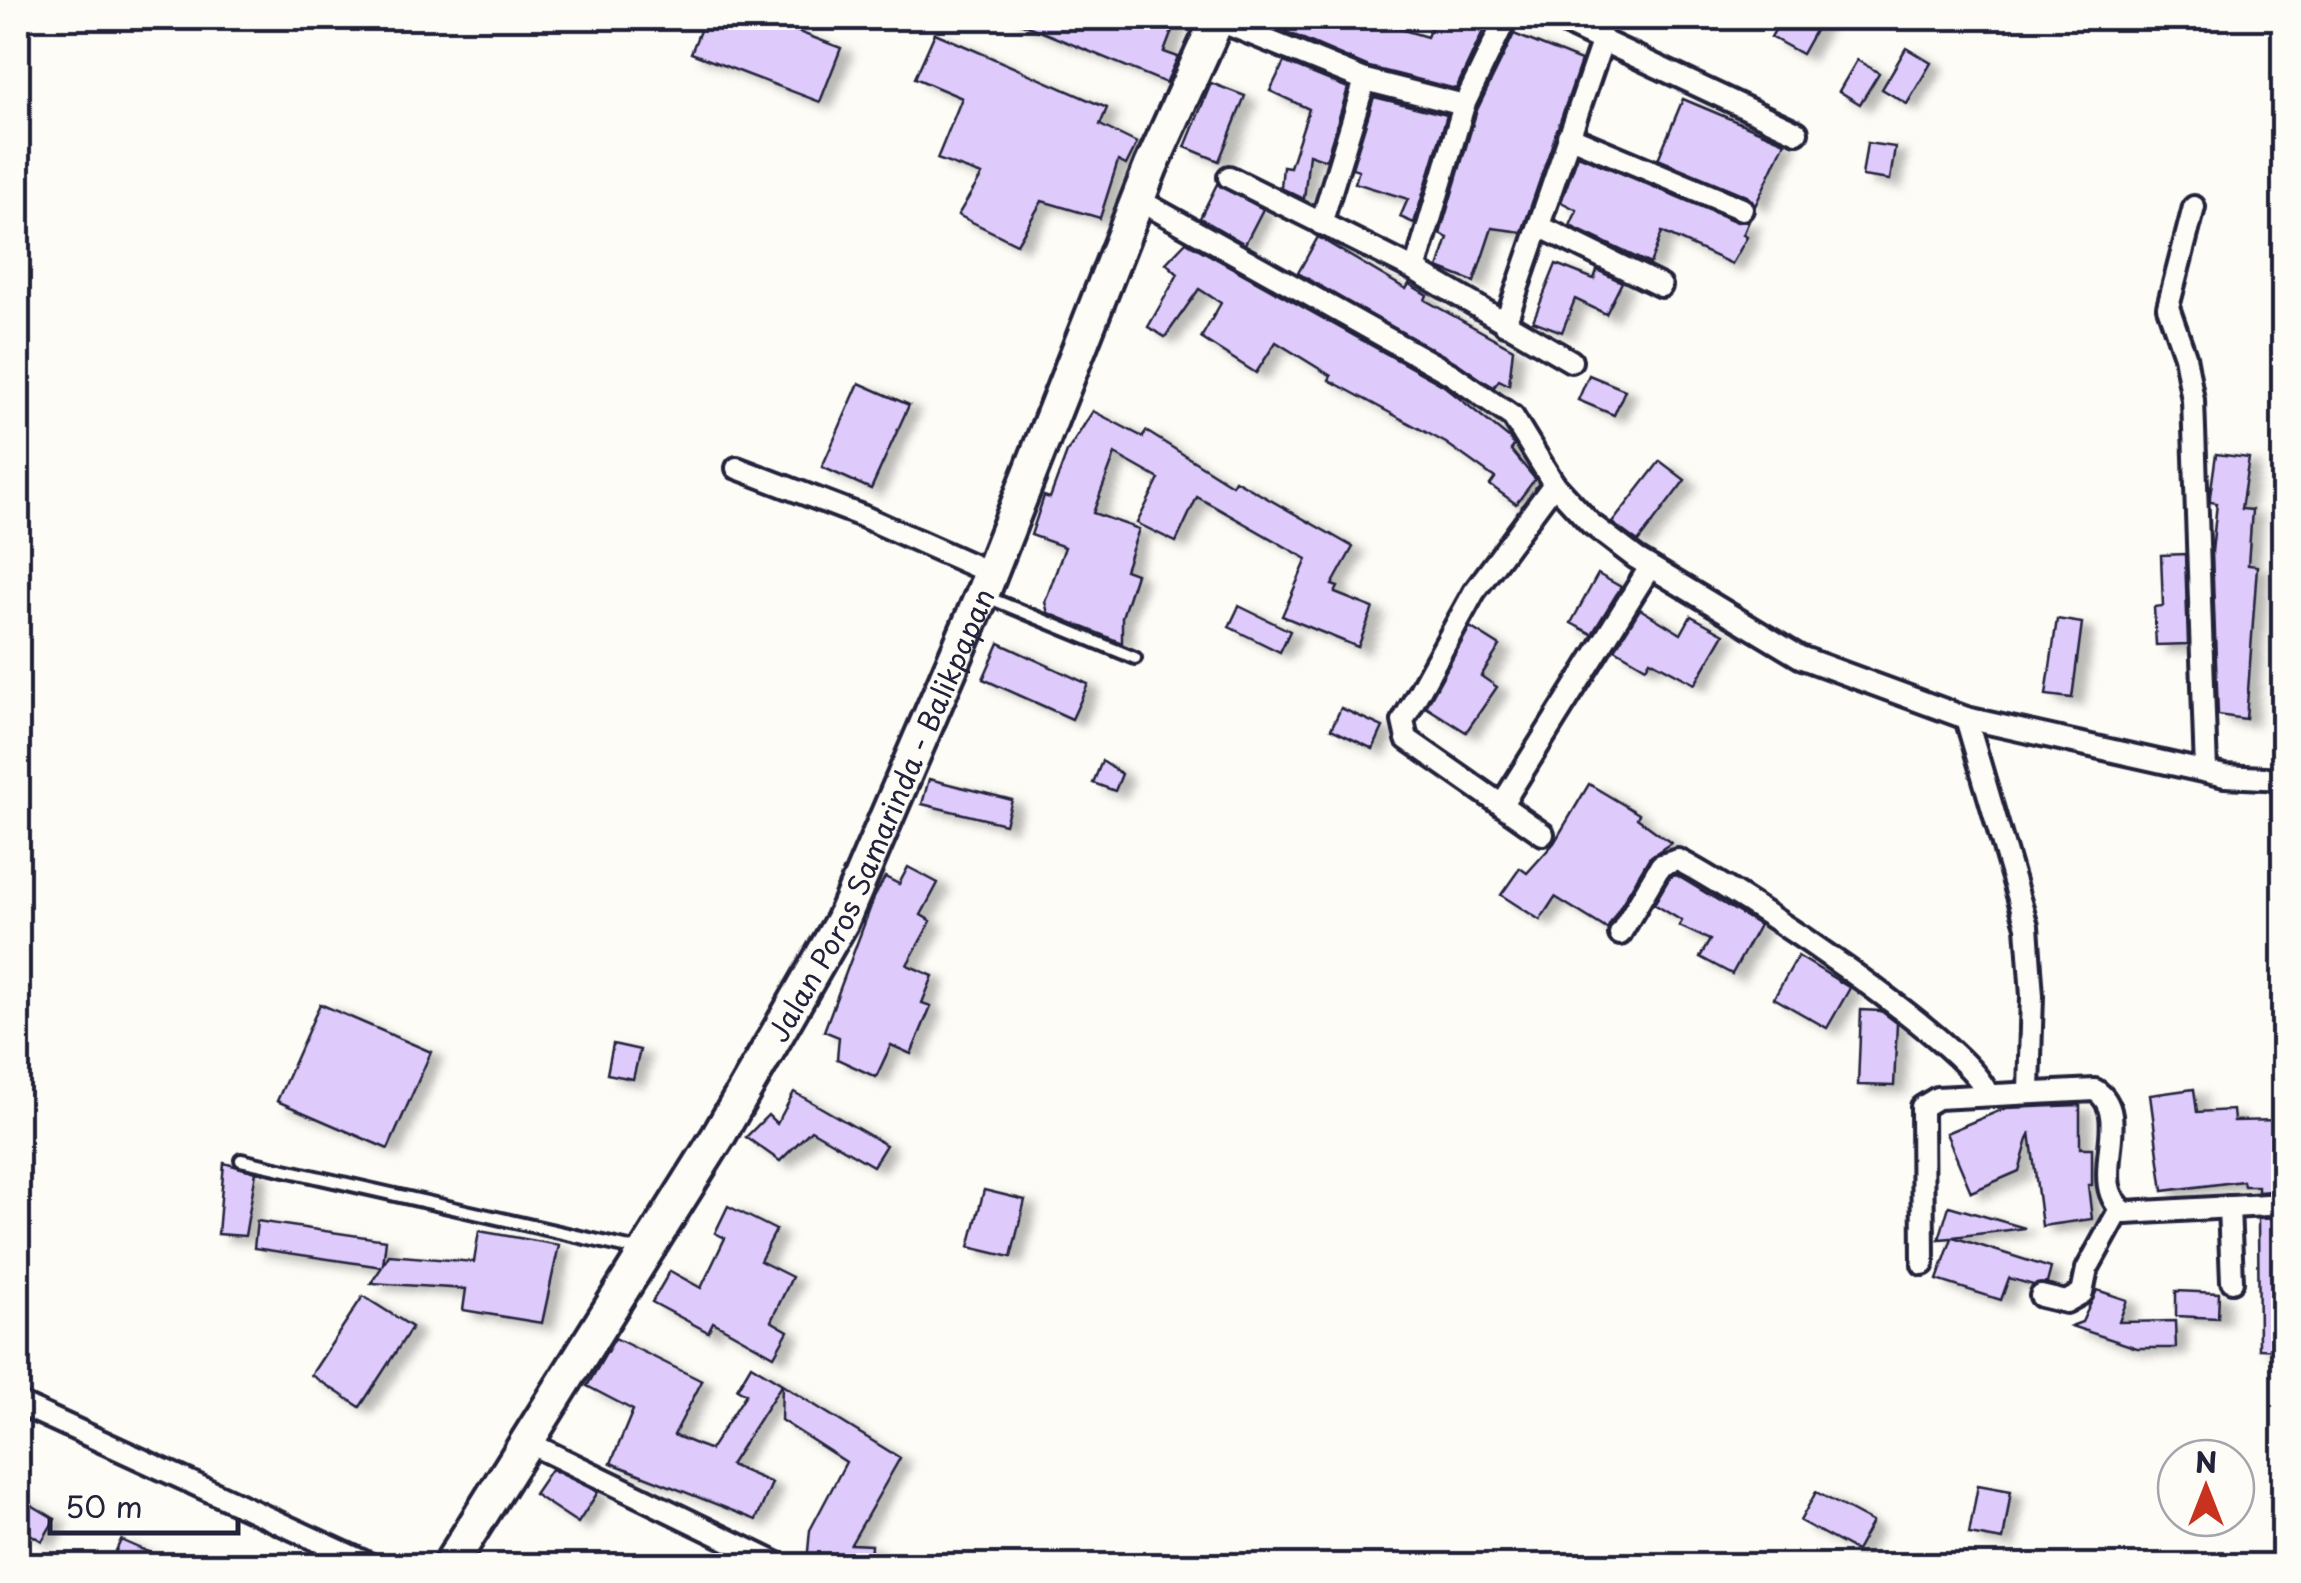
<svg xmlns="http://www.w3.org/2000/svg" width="2301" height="1583" viewBox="0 0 2301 1583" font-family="'Playpen Sans',sans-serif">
  <defs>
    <filter id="shadow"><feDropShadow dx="11" dy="6" stdDeviation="5" flood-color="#0004"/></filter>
  </defs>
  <rect width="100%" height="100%" fill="#fdfcf7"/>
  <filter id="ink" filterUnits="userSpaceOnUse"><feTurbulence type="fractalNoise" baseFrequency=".01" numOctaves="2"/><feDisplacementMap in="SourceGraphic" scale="20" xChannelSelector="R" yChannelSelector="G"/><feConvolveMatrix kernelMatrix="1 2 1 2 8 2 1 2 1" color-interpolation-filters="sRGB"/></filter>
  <g filter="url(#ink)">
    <!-- building -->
    <g fill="#decbfc" stroke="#22223b" stroke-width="2.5" filter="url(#shadow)">
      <path d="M 705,18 L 762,18 L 841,48 L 820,102 L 691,53 Z"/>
      <path d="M 1008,18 L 1177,18 L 1164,52 L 1178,57 L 1166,83 Z"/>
      <path d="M 1254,18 L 1363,18 L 1427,37 L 1435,18 L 1489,18 L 1456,89 L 1369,67 Z"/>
      <path d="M 1782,18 L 1822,18 L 1802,54 L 1771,37 Z"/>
      <path d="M 935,33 L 1107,108 L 1100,125 L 1137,143 L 1126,165 L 1118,161 L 1100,218 L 1042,201 L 1017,244 L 958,215 L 982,175 L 937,159 L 962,98 L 915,78 Z"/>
      <path d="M 1514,34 L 1581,61 L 1522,232 L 1492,228 L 1474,282 L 1438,268 L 1448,238 L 1440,234 L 1477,110 Z"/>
      <path d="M 1906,48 L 1931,63 L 1907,104 L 1882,89 Z"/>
      <path d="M 1857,60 L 1879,73 L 1860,104 L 1839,91 Z"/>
      <path d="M 1284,62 L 1348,88 L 1326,160 L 1309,154 L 1304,199 L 1281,188 L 1283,166 L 1290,167 L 1309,109 L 1270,91 Z"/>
      <path d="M 1211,83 L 1245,96 L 1219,161 L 1185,147 Z"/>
      <path d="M 1374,97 L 1447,115 L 1414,223 L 1400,217 L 1408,199 L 1355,183 L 1359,170 L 1352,168 Z"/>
      <path d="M 1683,99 L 1785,142 L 1755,206 L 1747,196 L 1658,159 Z"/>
      <path d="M 1867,143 L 1895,147 L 1890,180 L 1862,176 Z"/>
      <path d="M 1578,155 L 1737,222 L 1749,221 L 1743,235 L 1747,237 L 1732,264 L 1662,232 L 1650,264 L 1570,226 L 1577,210 L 1561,202 Z"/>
      <path d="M 1217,184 L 1263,209 L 1245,244 L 1200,218 Z"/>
      <path d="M 1318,237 L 1406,289 L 1409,284 L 1427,295 L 1425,300 L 1513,349 L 1509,385 L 1499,380 L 1494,387 L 1298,273 Z"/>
      <path d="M 1186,242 L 1444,386 L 1510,439 L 1514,446 L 1511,450 L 1535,479 L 1516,504 L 1490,485 L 1495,478 L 1446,443 L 1329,380 L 1331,376 L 1276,342 L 1256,373 L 1201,338 L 1221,303 L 1199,289 L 1165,337 L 1148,327 L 1178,274 L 1166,263 Z"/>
      <path d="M 1556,264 L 1594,279 L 1597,270 L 1622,282 L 1606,314 L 1575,299 L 1562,332 L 1533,321 Z"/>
      <path d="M 1589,375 L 1625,390 L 1614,415 L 1578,400 Z"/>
      <path d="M 859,383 L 909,405 L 871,489 L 822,467 Z"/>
      <path d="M 1093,411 L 1143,437 L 1146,431 L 1232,485 L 1235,480 L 1353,547 L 1332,585 L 1338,587 L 1335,593 L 1373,608 L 1358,647 L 1282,616 L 1307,559 L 1210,504 L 1197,497 L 1176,542 L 1137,523 L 1159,479 L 1115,454 L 1093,513 L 1139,529 L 1125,570 L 1136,574 L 1122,617 L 1122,643 L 1048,613 L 1045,602 L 1065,547 L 1031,535 L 1044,496 L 1050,498 L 1067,452 Z"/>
      <path d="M 2216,454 L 2249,458 L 2241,509 L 2252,510 L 2248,565 L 2257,566 L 2246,719 L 2218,715 L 2212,552 L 2217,503 L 2210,502 L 2210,496 Z"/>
      <path d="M 1660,461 L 1685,480 L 1638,542 L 1612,523 Z"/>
      <path d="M 2185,554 L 2188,644 L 2156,645 L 2154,607 L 2163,606 L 2161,555 Z"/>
      <path d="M 1598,574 L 1621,587 L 1592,634 L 1571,623 Z"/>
      <path d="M 1239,606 L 1290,631 L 1280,652 L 1229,627 Z"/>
      <path d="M 1640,609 L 1681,634 L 1691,616 L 1724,634 L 1695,684 L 1650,660 L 1646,667 L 1615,649 Z"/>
      <path d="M 2057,619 L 2082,623 L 2072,698 L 2046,695 Z"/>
      <path d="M 1470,627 L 1500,646 L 1481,676 L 1497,687 L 1466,732 L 1426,707 Z"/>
      <path d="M 999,643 L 1088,684 L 1072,719 L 983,679 Z"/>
      <path d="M 1341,708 L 1383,727 L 1373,749 L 1331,729 Z"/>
      <path d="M 1102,761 L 1122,774 L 1115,791 L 1093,783 Z"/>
      <path d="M 929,779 L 1012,800 L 1005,824 L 922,804 Z"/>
      <path d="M 1589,784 L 1639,814 L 1637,818 L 1671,843 L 1649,858 L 1607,929 L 1555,897 L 1540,920 L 1501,895 L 1520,868 L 1527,873 L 1554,843 Z"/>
      <path d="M 908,867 L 938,883 L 921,915 L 931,921 L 907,965 L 933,976 L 922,1003 L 931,1006 L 911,1054 L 891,1045 L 876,1077 L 837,1059 L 839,1037 L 824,1031 L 874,898 L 885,877 L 899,884 Z"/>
      <path d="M 1676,875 L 1759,925 L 1732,974 L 1700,957 L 1710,940 L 1679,926 L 1682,921 L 1654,904 L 1670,877 Z"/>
      <path d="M 1798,956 L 1850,988 L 1827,1028 L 1774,998 Z"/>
      <path d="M 320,1004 L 431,1052 L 388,1149 L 277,1101 Z"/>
      <path d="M 1861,1010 L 1881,1011 L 1897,1023 L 1894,1086 L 1858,1085 Z"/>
      <path d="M 613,1044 L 640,1050 L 633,1079 L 607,1074 Z"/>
      <path d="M 2194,1089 L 2197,1112 L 2233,1110 L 2234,1121 L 2281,1120 L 2283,1190 L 2258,1192 L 2258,1186 L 2244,1186 L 2243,1181 L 2163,1191 L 2150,1095 Z"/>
      <path d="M 794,1092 L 886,1145 L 873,1166 L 811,1130 L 780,1161 L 746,1137 L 768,1115 L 777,1124 Z"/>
      <path d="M 2080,1105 L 2080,1148 L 2092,1148 L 2092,1185 L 2088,1185 L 2092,1219 L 2042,1226 L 2030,1132 L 2019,1171 L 1971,1192 L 1946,1133 L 2006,1108 Z"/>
      <path d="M 224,1163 L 256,1172 L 245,1236 L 218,1234 Z"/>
      <path d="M 984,1190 L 1025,1200 L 1011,1257 L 969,1247 Z"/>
      <path d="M 728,1206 L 776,1230 L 760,1261 L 792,1277 L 771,1321 L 788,1331 L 774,1356 L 713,1322 L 708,1332 L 652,1302 L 670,1271 L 701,1288 L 725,1238 L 715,1233 Z"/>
      <path d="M 1949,1206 L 2025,1228 L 1953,1237 L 2051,1268 L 2047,1283 L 2033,1285 L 2009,1278 L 2001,1300 L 1937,1280 L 1952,1238 L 1939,1239 Z"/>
      <path d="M 2284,1218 L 2284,1350 L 2259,1349 L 2258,1219 Z"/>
      <path d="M 257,1221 L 386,1240 L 383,1265 L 389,1255 L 474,1262 L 479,1231 L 559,1245 L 542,1323 L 463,1310 L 466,1289 L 371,1283 L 382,1267 L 254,1248 Z"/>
      <path d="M 2097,1290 L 2127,1300 L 2119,1322 L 2175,1321 L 2176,1348 L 2137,1348 L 2071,1326 L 2082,1322 Z"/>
      <path d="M 2176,1291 L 2219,1293 L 2218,1318 L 2176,1316 Z"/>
      <path d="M 363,1296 L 412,1327 L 360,1407 L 311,1375 Z"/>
      <path d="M 615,1338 L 702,1381 L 674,1435 L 710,1450 L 746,1394 L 737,1389 L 751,1365 L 782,1384 L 730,1465 L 772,1483 L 756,1520 L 611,1463 L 633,1410 L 587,1386 Z"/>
      <path d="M 782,1385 L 900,1458 L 851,1544 L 871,1545 L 870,1566 L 807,1562 L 810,1530 L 846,1462 L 781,1420 Z"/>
      <path d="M 551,1469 L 598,1492 L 578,1523 L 534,1494 Z"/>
      <path d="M 1978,1485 L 2011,1491 L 2003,1540 L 1969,1534 Z"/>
      <path d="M 1816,1492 L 1872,1522 L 1856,1551 L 1800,1521 Z"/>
      <path d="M 18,1497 L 55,1519 L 42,1541 L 18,1527 Z"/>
      <path d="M 121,1540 L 180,1566 L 109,1566 Z"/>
    </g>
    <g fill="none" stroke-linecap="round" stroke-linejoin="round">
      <defs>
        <g id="service">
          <path d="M 987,597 L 1135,658"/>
          <path d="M 241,1160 L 638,1250"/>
        </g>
        <g id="minor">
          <path d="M 1554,18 L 1797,132"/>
          <path d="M 1217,20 L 1365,80 L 1464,105"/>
          <path d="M 1568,136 L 1742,209"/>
          <path d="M 1229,177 L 1415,270 L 1571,361"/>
          <path d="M 1139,200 L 1451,374 L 1513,417 L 1554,484 L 1590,523 L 1636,558 L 1800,657 L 1966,718 L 2225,776 L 2284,779"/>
          <path d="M 2194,207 L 2168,307 L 2185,356 L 2193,400 L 2206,771"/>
          <path d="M 1321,224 L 1365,80"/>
          <path d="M 1539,226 L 1661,286"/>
          <path d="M 1415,270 L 1464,105 L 1506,18"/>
          <path d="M 1505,324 L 1603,39"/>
          <path d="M 737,468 L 862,516 L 988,572"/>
          <path d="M 1966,718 L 2027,926 L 2032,996 L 2029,1090"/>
          <path d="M 1502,804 L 1650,567"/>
          <path d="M 1543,834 L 1407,739 L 1403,721 L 1474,592 L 1554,484"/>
          <path d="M 1620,934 L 1661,865 L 1678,860 C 1734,888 1968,1043 1987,1093"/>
          <path d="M 2229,1207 L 2232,1281"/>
          <path d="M 1923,1264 L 1922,1107 L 1937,1098 L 2095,1090 C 2136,1116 2083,1184 2126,1213 L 2284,1204"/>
          <path d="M 2041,1296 L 2066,1302 L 2082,1293 L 2087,1269 L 2120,1209"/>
          <path d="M 18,1403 L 373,1566"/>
          <path d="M 529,1443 L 782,1566"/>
        </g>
        <g id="trunk">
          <path id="s1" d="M 449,1566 L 719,1135 L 842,921 L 982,595 L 1151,166 L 1218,18"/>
        </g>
      </defs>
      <!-- service casing -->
      <use href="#service" stroke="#22223b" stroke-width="18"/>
      <!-- minor casing -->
      <use href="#minor" stroke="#22223b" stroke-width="28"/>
      <!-- trunk casing -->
      <use href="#trunk" stroke="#22223b" stroke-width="40"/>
      <!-- service -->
      <use href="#service" stroke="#fdfcf7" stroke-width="10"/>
      <!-- minor -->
      <use href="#minor" stroke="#fdfcf7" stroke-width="20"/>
      <!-- trunk -->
      <use href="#trunk" stroke="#fdfcf7" stroke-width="32"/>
    </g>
  </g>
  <g text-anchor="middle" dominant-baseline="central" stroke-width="9" stroke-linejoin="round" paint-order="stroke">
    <!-- street labels -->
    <g font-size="28" fill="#22223b" stroke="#fdfcf7">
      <text stroke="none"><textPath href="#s1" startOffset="868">Jalan Poros Samarinda - Balikpapan</textPath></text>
    </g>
  </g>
  <!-- margin -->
  <rect width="2301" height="1583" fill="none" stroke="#fdfcf7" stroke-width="60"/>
  <rect x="30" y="30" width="2241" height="1523" fill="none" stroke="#22223b" stroke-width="4" filter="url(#ink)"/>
  <!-- north arrow -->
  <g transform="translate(2206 1488)"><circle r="48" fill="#fdfcf7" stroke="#a5a5ac" stroke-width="2.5"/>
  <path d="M0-8L18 38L0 25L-18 38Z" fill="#c8321e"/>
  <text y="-15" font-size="28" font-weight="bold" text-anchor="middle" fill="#22223b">N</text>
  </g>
  <!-- scale -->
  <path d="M50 1518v15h188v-15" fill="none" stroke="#22223b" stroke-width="5"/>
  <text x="65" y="1518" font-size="30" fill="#22223b" stroke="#fdfcf7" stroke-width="8" paint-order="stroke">50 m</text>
</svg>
